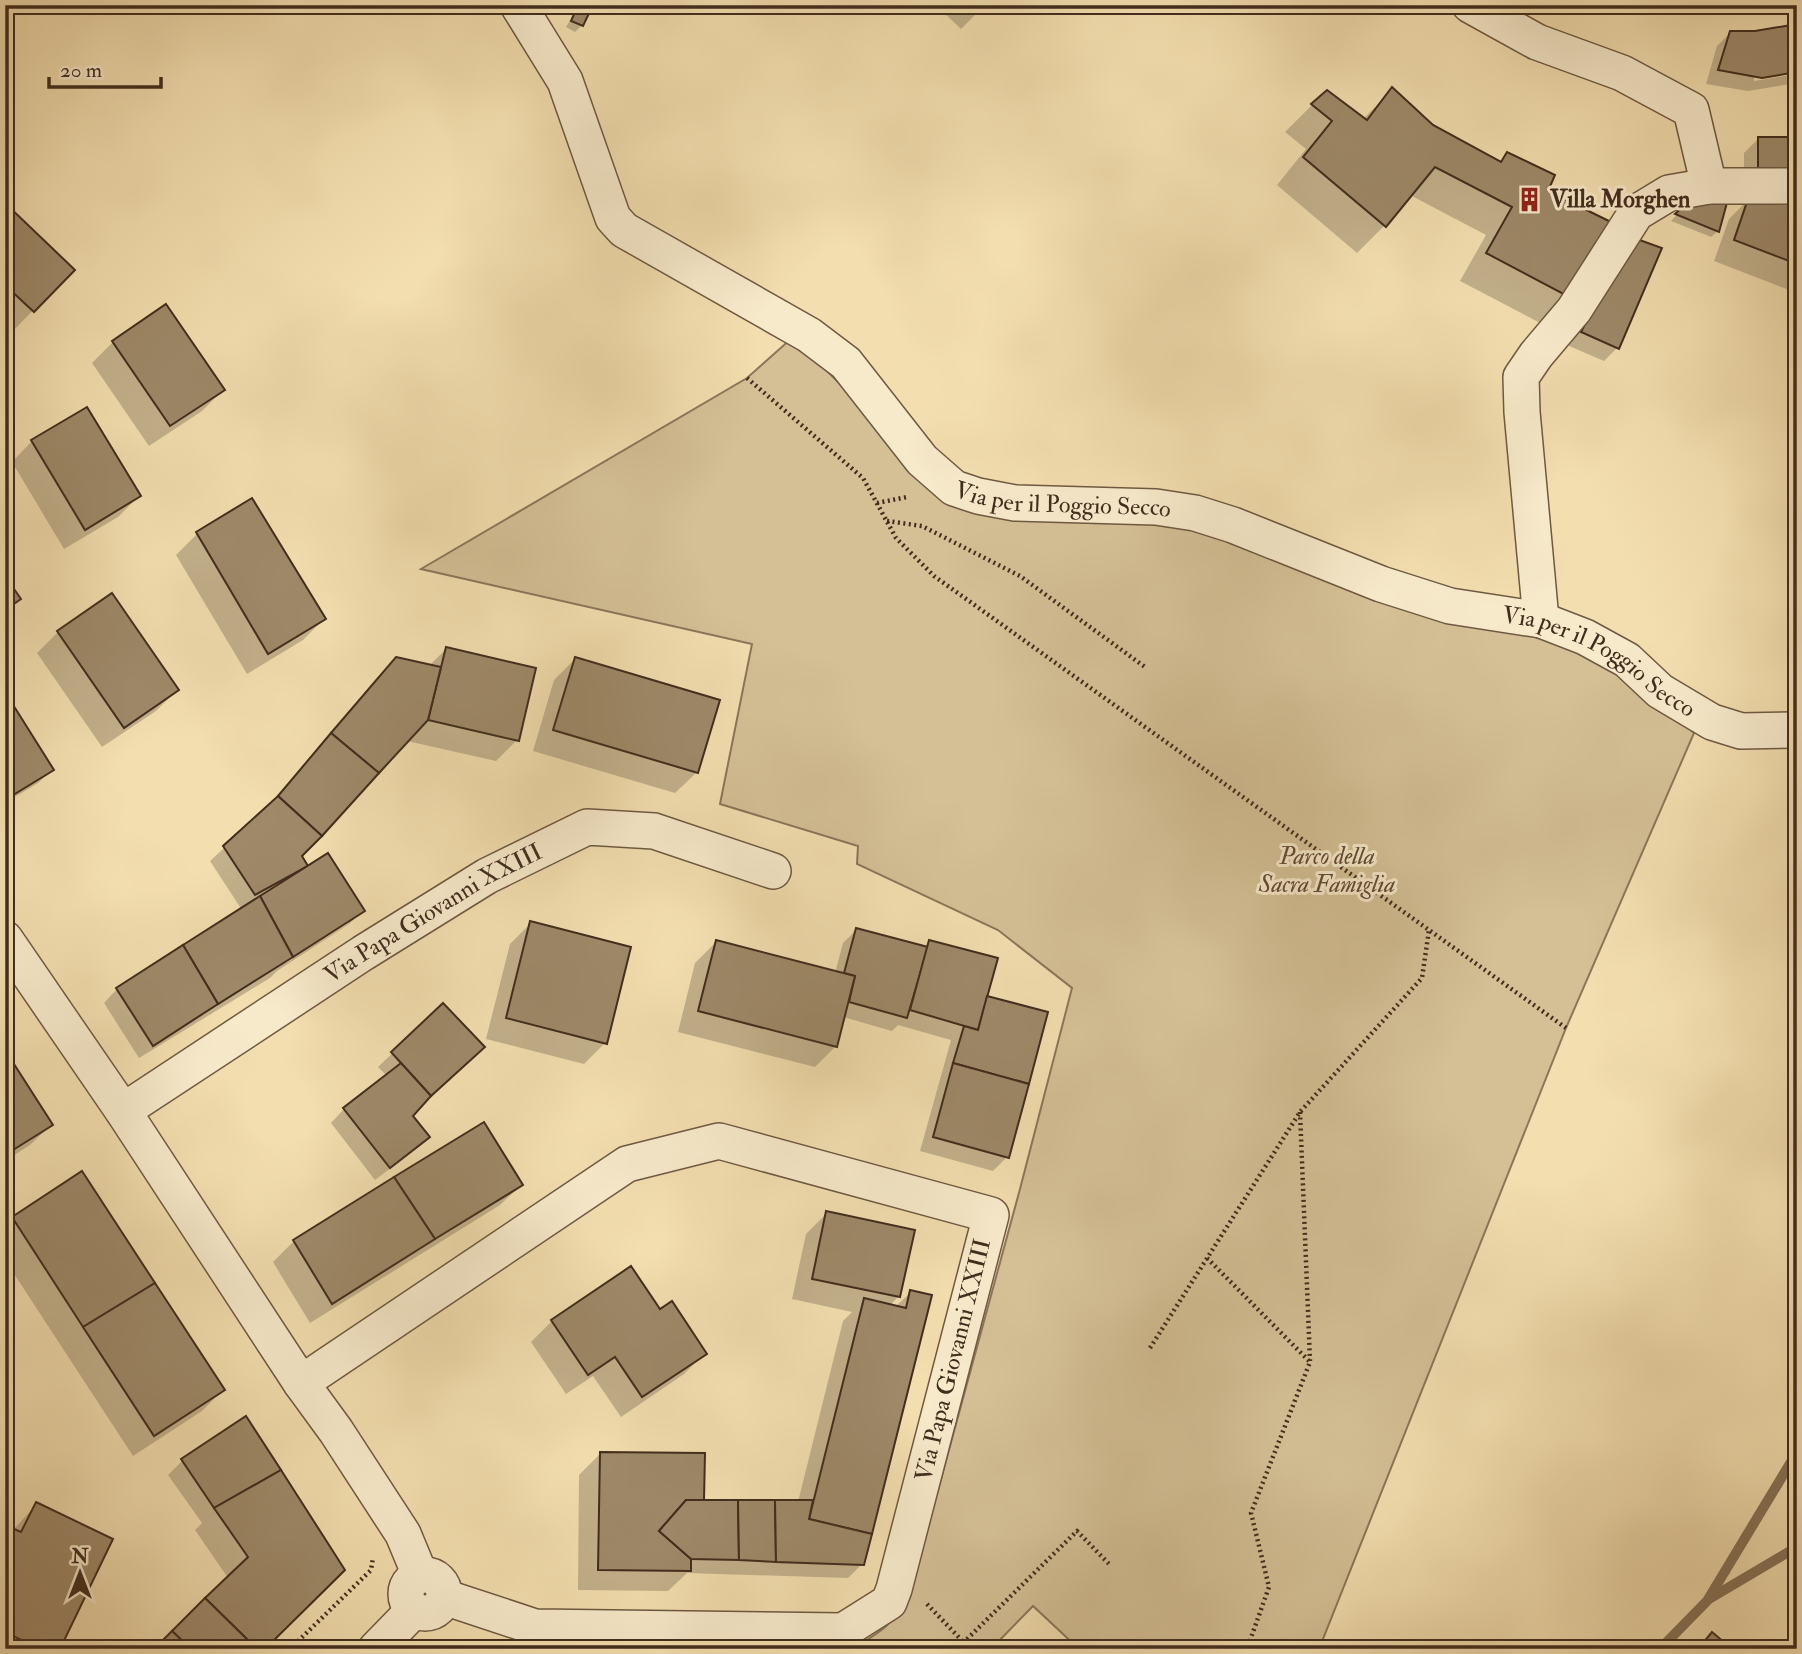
<svg xmlns="http://www.w3.org/2000/svg" width="1802" height="1654" viewBox="0 0 1802 1654" font-family="'IM FELL Double Pica',serif">
  <rect width="100%" height="100%" fill="#f3deaf"/>
  <filter id="stains"><feTurbulence type="fractalNoise" baseFrequency=".00286" numOctaves="4"/><feColorMatrix values="0 0 0 0 .2 0 0 0 0 .09 0 0 0 0 .02 0 0 0 .5 -.17"/></filter>
  <radialGradient id="worn" r=".72"><stop offset=".6" stop-color="#630" stop-opacity="0"/><stop offset="1" stop-color="#630" stop-opacity=".3"/></radialGradient>
  <!-- green -->
  <path fill="#d5c096" stroke="#8b765a" stroke-width="2" d="M 793,337 L 945,489 L 1202,526 L 1532,626 L 1652,694 L 1694,733 L 1566,1028 L 1319,1649 L 1079,1649 L 1033,1606 L 991,1649 L 852,1649 C 881,1632 894,1624 910,1593 L 1020,1189 L 1072,988 L 998,930 L 857,864 L 858,846 L 720,804 L 752,644 L 421,569 L 747,378 Z"/>
  <!-- shadow -->
  <g fill="#0003" fill-rule="evenodd">
    <path d="M 579,5 L 590,8 L 582,25 L 575,32 L 566,27 Z"/>
    <path d="M 936,5 L 985,5 L 961,29 Z"/>
    <path d="M 1731,32 L 1797,71 L 1754,77 L 1754,81 L 1797,74 L 1797,83 L 1748,91 L 1706,84 L 1717,46 Z"/>
    <path d="M 1392,90 L 1432,127 L 1499,163 L 1508,154 L 1546,192 L 1569,297 L 1542,324 L 1460,281 L 1486,235 L 1410,195 L 1384,226 L 1357,253 L 1277,185 L 1306,149 L 1285,132 L 1312,105 L 1363,119 Z"/>
    <path d="M 1758,139 L 1797,139 L 1744,189 L 1744,153 Z"/>
    <path d="M 1797,192 L 1797,293 L 1714,261 L 1729,219 L 1750,198 Z"/>
    <path d="M 1686,205 L 1718,231 L 1711,237 L 1671,221 Z"/>
    <path d="M 5,206 L 72,270 L 12,332 L 5,325 Z"/>
    <path d="M 166,306 L 223,390 L 202,411 L 149,446 L 92,363 L 113,342 Z"/>
    <path d="M 1584,317 L 1617,348 L 1604,361 L 1569,346 Z"/>
    <path d="M 32,441 L 139,496 L 118,517 L 64,549 L 12,462 Z"/>
    <path d="M 252,501 L 324,619 L 303,640 L 247,674 L 176,555 L 197,534 Z"/>
    <path d="M 58,632 L 177,690 L 156,711 L 102,747 L 37,653 Z"/>
    <path d="M 446,649 L 517,740 L 496,761 L 407,741 L 299,856 L 307,868 L 362,911 L 349,924 L 277,971 L 270,978 L 139,1058 L 104,1003 L 117,989 L 242,910 L 210,861 L 270,806 L 375,680 L 396,659 L 429,666 ZM 349,919 L 349,923 L 286,963 L 284,960 Z"/>
    <path d="M 575,659 L 718,702 L 696,773 L 675,793 L 533,751 L 554,680 Z"/>
    <path d="M 5,694 L 52,770 L 38,783 L 5,803 Z"/>
    <path d="M 531,923 L 605,1043 L 584,1064 L 486,1039 L 510,944 Z"/>
    <path d="M 857,929 L 924,948 L 930,942 L 985,997 L 1007,1157 L 993,1171 L 920,1151 L 951,1040 L 898,1025 L 892,1031 L 843,1017 L 836,1046 L 815,1067 L 678,1032 L 695,963 L 716,942 L 835,973 L 843,943 Z"/>
    <path d="M 443,1005 L 468,1061 L 410,1116 L 427,1137 L 413,1151 L 375,1180 L 331,1123 L 344,1109 L 387,1076 L 378,1067 Z"/>
    <path d="M 5,1053 L 51,1125 L 30,1145 L 5,1161 Z"/>
    <path d="M 483,1124 L 521,1185 L 500,1205 L 310,1323 L 273,1262 L 294,1241 Z"/>
    <path d="M 82,1174 L 223,1390 L 202,1411 L 133,1456 L 5,1260 L 5,1226 L 13,1218 Z"/>
    <path d="M 827,1213 L 898,1297 L 889,1306 L 895,1307 L 911,1292 L 862,1564 L 848,1578 L 687,1573 L 668,1591 L 578,1590 L 579,1475 L 600,1454 L 702,1502 L 798,1502 L 843,1321 L 852,1312 L 792,1299 L 806,1234 Z"/>
    <path d="M 660,1311 L 705,1353 L 684,1374 L 621,1417 L 593,1376 L 566,1394 L 531,1342 L 552,1321 Z"/>
    <path d="M 245,1419 L 343,1569 L 228,1578 L 195,1530 L 202,1523 L 168,1475 L 182,1461 Z"/>
    <path d="M 37,1504 L 58,1649 L 5,1649 L 5,1527 L 13,1530 Z"/>
  </g>
  <g fill="none" stroke-linecap="round" stroke-linejoin="round">
    <!-- stream -->
    <g stroke="#877358" stroke-width="10">
      <path d="M 1709,1599 L 1797,1547"/>
      <path d="M 1660,1649 L 1707,1601 L 1797,1452"/>
    </g>
  </g>
  <!-- building -->
  <g fill="#9e8969" stroke="#412d1e" stroke-width="2">
    <path d="M 578,5 L 592,7 L 583,26 L 571,21 Z"/>
    <path d="M 1797,24 L 1797,72 L 1762,78 L 1718,70 L 1730,31 L 1755,31 Z"/>
    <path d="M 1392,87 L 1433,125 L 1501,162 L 1507,152 L 1555,175 L 1548,191 L 1615,224 L 1571,298 L 1486,253 L 1512,207 L 1435,167 L 1386,227 L 1303,157 L 1332,121 L 1311,104 L 1327,90 L 1367,120 Z"/>
    <rect x="1758" y="137" width="39" height="38"/>
    <path d="M 1797,190 L 1797,264 L 1734,240 L 1749,196 Z"/>
    <path d="M 1728,199 L 1719,232 L 1675,214 L 1686,204 Z"/>
    <path d="M 5,203 L 75,270 L 34,312 L 5,285 Z"/>
    <path d="M 1634,238 L 1662,248 L 1619,349 L 1581,332 L 1597,301 Z"/>
    <path d="M 166,304 L 225,390 L 170,426 L 112,341 Z"/>
    <path d="M 87,407 L 141,496 L 85,530 L 31,440 Z"/>
    <path d="M 252,498 L 326,619 L 268,654 L 196,532 Z"/>
    <path d="M 5,576 L 21,599 L 5,610 Z"/>
    <path d="M 112,593 L 179,690 L 124,728 L 57,631 Z"/>
    <path d="M 446,647 L 536,668 L 519,741 L 428,720 Z"/>
    <path d="M 396,657 L 441,667 L 428,720 L 379,773 L 331,733 Z"/>
    <path d="M 575,657 L 720,700 L 698,773 L 553,730 Z"/>
    <path d="M 5,692 L 54,770 L 5,800 Z"/>
    <path d="M 331,733 L 379,773 L 322,836 L 278,796 Z"/>
    <path d="M 278,796 L 322,836 L 302,856 L 308,866 L 255,895 L 223,846 Z"/>
    <path d="M 328,853 L 365,911 L 293,957 L 260,896 Z"/>
    <path d="M 260,896 L 293,957 L 218,1004 L 183,945 Z"/>
    <path d="M 530,921 L 631,947 L 607,1044 L 506,1018 Z"/>
    <path d="M 856,928 L 928,947 L 907,1018 L 849,1002 L 855,976 L 844,973 Z"/>
    <path d="M 716,940 L 855,976 L 837,1047 L 698,1011 Z"/>
    <path d="M 929,940 L 998,958 L 978,1030 L 910,1010 Z"/>
    <path d="M 183,945 L 218,1004 L 153,1046 L 116,988 Z"/>
    <path d="M 987,996 L 1048,1012 L 1029,1084 L 953,1063 L 964,1026 L 978,1030 Z"/>
    <path d="M 443,1003 L 485,1047 L 431,1096 L 391,1052 Z"/>
    <path d="M 5,1050 L 53,1125 L 5,1155 Z"/>
    <path d="M 401,1063 L 431,1096 L 413,1116 L 430,1137 L 390,1168 L 343,1108 Z"/>
    <path d="M 953,1063 L 1029,1084 L 1009,1158 L 933,1137 Z"/>
    <path d="M 484,1122 L 523,1185 L 435,1239 L 394,1177 Z"/>
    <path d="M 82,1171 L 155,1283 L 83,1327 L 12,1217 Z"/>
    <path d="M 394,1177 L 435,1239 L 332,1304 L 293,1240 Z"/>
    <path d="M 826,1211 L 915,1230 L 900,1297 L 812,1279 Z"/>
    <path d="M 631,1266 L 660,1309 L 672,1301 L 707,1354 L 642,1397 L 615,1357 L 588,1375 L 551,1320 Z"/>
    <path d="M 155,1283 L 225,1390 L 154,1436 L 83,1327 Z"/>
    <path d="M 910,1290 L 932,1295 L 872,1534 L 809,1519 L 864,1298 L 906,1308 Z"/>
    <path d="M 246,1416 L 281,1470 L 214,1508 L 181,1459 Z"/>
    <path d="M 600,1452 L 705,1453 L 704,1500 L 686,1500 L 659,1531 L 691,1559 L 691,1571 L 598,1570 Z"/>
    <path d="M 281,1470 L 345,1570 L 265,1649 L 257,1649 L 205,1598 L 248,1557 L 214,1508 Z"/>
    <path d="M 686,1500 L 738,1500 L 739,1560 L 691,1559 L 659,1531 Z"/>
    <path d="M 738,1500 L 775,1500 L 776,1562 L 739,1560 Z"/>
    <path d="M 775,1500 L 813,1500 L 809,1519 L 872,1534 L 864,1565 L 776,1562 Z"/>
    <path d="M 36,1502 L 113,1539 L 60,1649 L 39,1649 L 5,1632 L 5,1525 L 21,1532 Z"/>
    <path d="M 205,1598 L 257,1649 L 191,1649 L 172,1631 Z"/>
    <path d="M 172,1631 L 191,1649 L 154,1649 Z"/>
    <path d="M 1712,1632 L 1732,1649 L 1698,1649 Z"/>
  </g>
  <g fill="none" stroke-linecap="round" stroke-linejoin="round">
    <defs>
      <g id="street">
        <path id="s1" d="M 518,5 L 565,81 L 613,218 L 624,230 L 809,335 L 846,363 L 922,460 L 954,488 L 978,496 L 1015,503 L 1156,507 L 1195,513 L 1233,525 L 1381,584 L 1450,606 L 1541,620 L 1585,637 L 1627,660 L 1660,691 L 1712,722 L 1741,731 L 1797,730"/>
        <path d="M 1470,5 L 1537,42 L 1622,73 L 1691,110 L 1709,186"/>
        <path d="M 1541,620 L 1522,412 L 1521,377 L 1536,355 L 1574,310 L 1636,213 L 1669,193 L 1709,186 L 1797,186"/>
        <path d="M 5,939 L 123,1111 L 301,1383 L 336,1431 L 403,1534 L 420,1575"/>
        <path id="s2" d="M 123,1111 L 363,953 L 487,876 L 587,827 L 654,831 L 773,871"/>
        <path d="M 301,1383 L 627,1164 L 719,1141 L 991,1215 L 894,1589 L 889,1602 L 843,1631 L 535,1627 L 444,1597"/>
        <circle cx="425" cy="1594" r="19"/>
        <path d="M 376,1649 L 414,1610"/>
      </g>
    </defs>
    <!-- street casing -->
    <use href="#street" stroke="#6e5942" stroke-width="38"/>
    <!-- path -->
    <g stroke="#412d1e" stroke-width="4.5" stroke-dasharray="2 3.5" stroke-linecap="butt">
      <path d="M 747,378 L 863,478 L 896,538 L 934,576 L 1566,1028"/>
      <path d="M 877,503 L 907,497"/>
      <path d="M 887,521 L 922,526 L 1020,576 L 1145,667"/>
      <path d="M 1300,1112 L 1310,1361"/>
      <path d="M 1207,1258 L 1310,1362 L 1251,1513 L 1269,1587 L 1247,1649"/>
      <path d="M 1150,1348 L 1300,1112 L 1422,978 L 1429,930"/>
      <path d="M 927,1604 L 970,1649"/>
      <path d="M 963,1643 L 1077,1531 L 1111,1566"/>
      <path d="M 290,1649 L 371,1570 L 373,1558"/>
    </g>
    <!-- street -->
    <use href="#street" stroke="#f7eacb" stroke-width="35"/>
  </g>
  <!-- icons -->
  <defs>
    <symbol id="building-bare" viewBox="-9 -9 18 18"><path d="M-4-6H4V6H1V3H-1V6H-4ZM-2.5-4.3h1.7v1.8h-1.7ZM.8-4.3h1.7v1.8H.8ZM-2.5-1h1.7V.8h-1.7ZM.8-1h1.7V.8H.8Z" fill="#8f2418" stroke="#f7eacb" stroke-width="2.5" paint-order="stroke"/></symbol>
  </defs>
  <g fill-rule="evenodd">
    <use href="#building-bare" x="1512" y="182" width="35" height="35"/>
  </g>
  <g text-anchor="middle" dominant-baseline="central" stroke-width="6" stroke-linejoin="round" paint-order="stroke">
    <!-- poi labels -->
    <g font-size="24" font-weight="bold" fill="#412d1e" stroke="#f7eacb" text-anchor="start">
      <text x="1550" y="199">Villa Morghen</text>
    </g>
    <!-- street labels -->
    <g font-size="24" fill="#412d1e" stroke="#f7eacb">
      <text stroke="none"><textPath href="#s1" startOffset="786">Via per il Poggio Secco</textPath></text>
      <text stroke="none"><textPath href="#s1" startOffset="1353">Via per il Poggio Secco</textPath></text>
      <text stroke="none"><textPath href="#s2" startOffset="368">Via Papa Giovanni XXIII</textPath></text>
      <text transform="translate(953 1360) rotate(-76)">Via Papa Giovanni XXIII</text>
    </g>
    <!-- park labels -->
    <g font-size="24" font-style="italic" fill="#5f4a36" stroke="#f7eacb">
      <text x="1327" y="856">Parco della<tspan x="1327" dy="28">Sacra Famiglia</tspan></text>
    </g>
  </g>
  <!-- margin -->
  <rect width="1802" height="1654" fill="none" stroke="#f3deaf" stroke-width="28"/>
  <rect x="7" y="7" width="1788" height="1640" fill="none" stroke="#412d1e" stroke-width="3.5"/>
  <rect x="14" y="14" width="1774" height="1626" fill="none" stroke="#412d1e" stroke-width="2"/>
  <!-- north arrow -->
  <g transform="translate(80 1573)" stroke="#f7eacb" stroke-width="5" paint-order="stroke">
  <path d="M0-5L12 26L0 18L-12 26Z" fill="#412d1e"/>
  <text y="-10" font-size="19" font-weight="bold" text-anchor="middle" fill="#412d1e">N</text>
  </g>
  <!-- scale -->
  <path d="M49 77v10h112v-10" fill="none" stroke="#412d1e" stroke-width="3.5"/>
  <text x="60" y="77" font-size="21" fill="#412d1e" stroke="#f7eacb" stroke-width="5" paint-order="stroke">20 m</text>
  <rect width="100%" height="100%" filter="url(#stains)"/>
  <rect width="100%" height="100%" fill="url(#worn)"/>
</svg>
